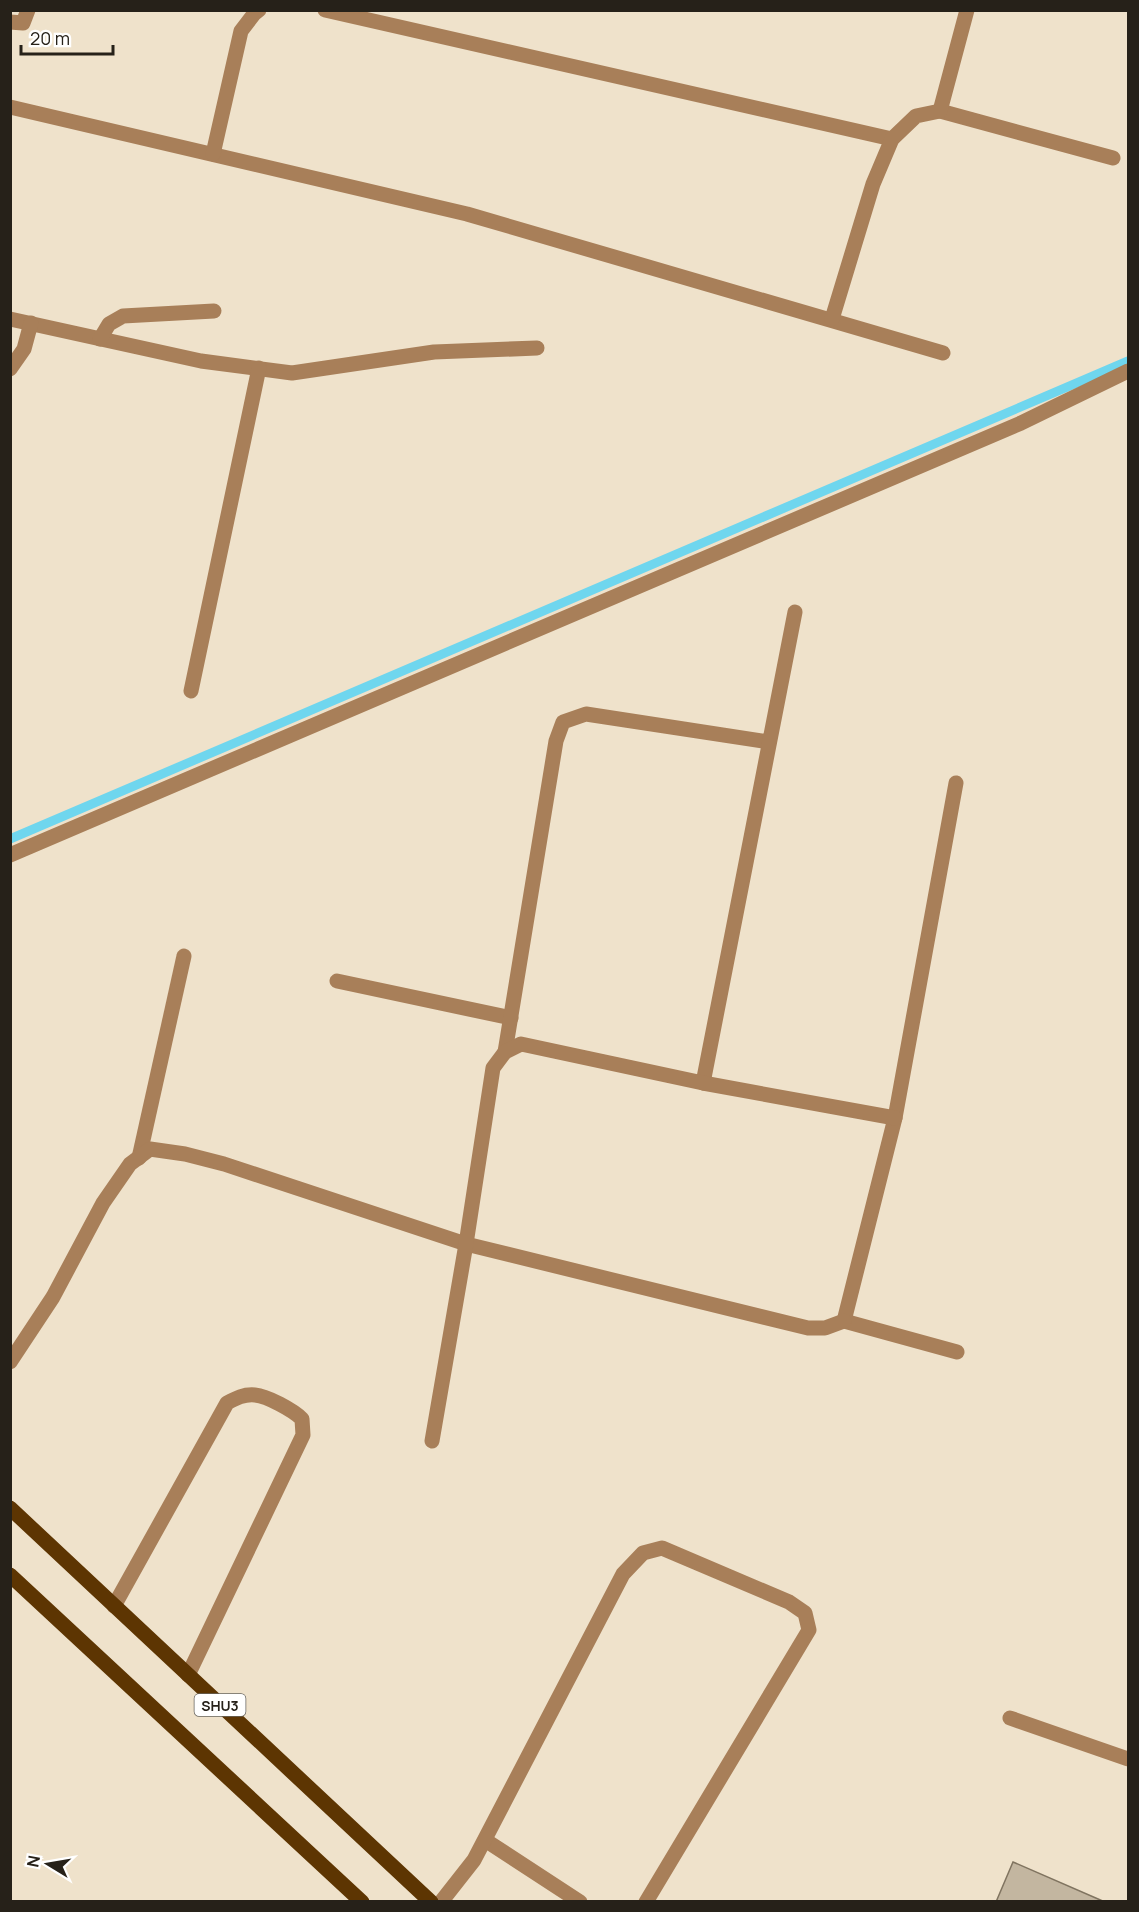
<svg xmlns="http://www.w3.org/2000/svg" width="1139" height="1912" viewBox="0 0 1139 1912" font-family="Manrope,sans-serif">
  <rect width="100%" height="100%" fill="#efe2cb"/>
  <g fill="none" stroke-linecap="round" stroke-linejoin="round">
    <!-- stream -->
    <path stroke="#6fd6ee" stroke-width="9" d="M 10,839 L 1128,361"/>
  </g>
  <!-- building -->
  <path fill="#c3b6a0" stroke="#807460" stroke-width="1.5" d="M 1013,1862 L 1105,1902 L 996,1902 Z"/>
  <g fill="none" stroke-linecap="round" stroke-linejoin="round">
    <!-- minor -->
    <g stroke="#a87f59" stroke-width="15">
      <path d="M 325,10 L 892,139"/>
      <path d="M 10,22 L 23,23 L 28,10"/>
      <path d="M 10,107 L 467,214 L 943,353"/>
      <path d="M 940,111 L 1113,158"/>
      <path d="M 213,154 L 241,31 L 254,14 L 259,10"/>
      <path d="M 10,319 L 201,361 L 292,373 L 434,352 L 537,348"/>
      <path d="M 832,319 L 873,184 L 892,139 L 916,116 L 940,111 L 967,10"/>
      <path d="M 100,339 L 109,324 L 123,316 L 214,311"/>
      <path d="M 10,369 L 24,349 L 31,323"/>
      <path d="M 191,691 L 259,368"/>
      <path d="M 956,783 L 895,1118 L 844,1321 L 957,1352"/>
      <path d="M 10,855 L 1021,423 L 1128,371"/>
      <path d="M 337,981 L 511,1018"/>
      <path d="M 505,1052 L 556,741 L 563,722 L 586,714 L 769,742"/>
      <path d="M 703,1083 L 795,612"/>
      <path d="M 139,1158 L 184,956"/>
      <path d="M 10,1362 L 53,1297 L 103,1203 L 130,1164 L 150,1149 L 185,1154 L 224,1164 L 466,1244 L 808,1328 L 825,1328 L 844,1321"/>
      <path d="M 432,1441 L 466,1244 L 493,1068 L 505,1052 L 521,1044 L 703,1083 L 895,1118"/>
      <path d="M 114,1606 L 227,1403 C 236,1398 244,1394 255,1395 C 267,1396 293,1410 302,1419 L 303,1435 L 188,1675"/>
      <path d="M 1010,1718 L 1128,1759"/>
      <path d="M 485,1840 L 580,1902"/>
      <path d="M 441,1902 L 474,1860 L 623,1574 L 643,1553 L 662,1548 L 789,1602 L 805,1613 L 809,1630 L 646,1902"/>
    </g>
    <!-- major -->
    <g stroke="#5d3502" stroke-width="15">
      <path d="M 10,1508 L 431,1902"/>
      <path d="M 10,1575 L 362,1902"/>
    </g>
  </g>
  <g text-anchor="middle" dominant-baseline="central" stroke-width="4.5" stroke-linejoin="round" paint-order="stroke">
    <!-- shield labels -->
    <rect fill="#fff" stroke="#67645e" stroke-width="1.5" x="194.5" y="1694" width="51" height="22" rx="4.5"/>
    <g font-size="14" font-weight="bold" fill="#262119">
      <text x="220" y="1705">SHU3</text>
    </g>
  </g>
  <!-- border -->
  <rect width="1139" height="1912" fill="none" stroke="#262119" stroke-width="24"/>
  <!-- north arrow -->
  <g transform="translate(48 1864) rotate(281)" stroke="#ffffff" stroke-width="4.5" paint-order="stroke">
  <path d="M0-4.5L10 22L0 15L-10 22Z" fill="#262119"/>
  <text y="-9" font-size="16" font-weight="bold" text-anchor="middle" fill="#262119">N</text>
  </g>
  <!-- scale -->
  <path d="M21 45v9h92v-9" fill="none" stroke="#262119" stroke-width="3"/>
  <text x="30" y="45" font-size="18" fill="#262119" stroke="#ffffff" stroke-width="4.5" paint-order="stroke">20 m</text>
</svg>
